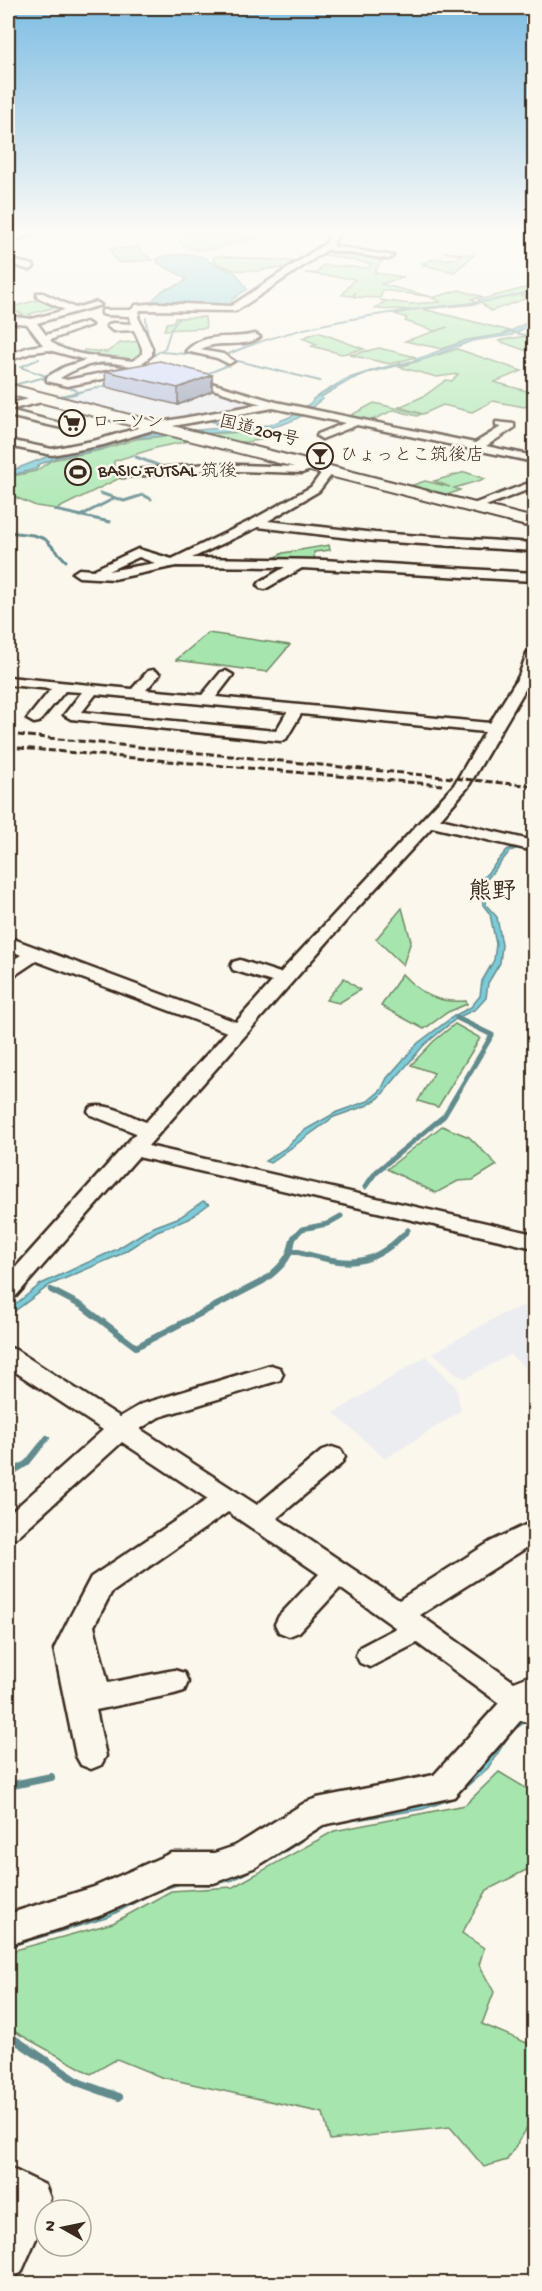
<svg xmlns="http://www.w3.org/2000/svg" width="542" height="2291" viewBox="0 0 542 2291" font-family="'Gochi Hand','Klee One',sans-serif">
  <rect width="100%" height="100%" fill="#fbf7ec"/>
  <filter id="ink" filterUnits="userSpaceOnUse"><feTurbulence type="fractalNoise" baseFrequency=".0167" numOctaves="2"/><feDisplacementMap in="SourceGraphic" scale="12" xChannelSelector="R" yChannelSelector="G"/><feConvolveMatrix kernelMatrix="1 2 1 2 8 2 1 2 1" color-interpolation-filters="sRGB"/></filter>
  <g filter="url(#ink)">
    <!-- built -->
    <g fill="#ecedf1">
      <path d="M 165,376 L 266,404 L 162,423 L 54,397 Z"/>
      <path d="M 534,1302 L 534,1375 L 510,1355 L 466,1378 L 459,1376 L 433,1353 L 502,1314 Z"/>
      <path d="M 426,1356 L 456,1387 L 461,1411 L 385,1459 L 334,1413 Z"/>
    </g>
    <!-- green -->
    <g fill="#a6e6ae" stroke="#708866" stroke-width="1.5">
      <path d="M 184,229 L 261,229 L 256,238 C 232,241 203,260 180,243 Z"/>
      <path d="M 139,247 L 142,253 L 152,260 L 118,263 L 109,249 Z"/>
      <path d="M 326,250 L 379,259 L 389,257 L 380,262 L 375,273 L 404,277 L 381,284 L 432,297 L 383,290 L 380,298 L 354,297 L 355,293 L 352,296 L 342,295 L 355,279 L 305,273 L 317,273 L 323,265 L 367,268 L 372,264 L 321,254 Z"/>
      <path d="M 443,252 L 474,255 L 454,272 L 423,265 L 426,264 L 423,263 L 433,259 L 455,259 L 461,255 Z"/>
      <path d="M 216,256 L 302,262 L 292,269 L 273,268 L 260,271 L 234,270 L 214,262 L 213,259 Z"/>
      <path d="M 533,286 L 534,289 L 520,296 L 533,296 L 491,311 L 478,300 Z"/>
      <path d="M 459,290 L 483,297 L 472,299 L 478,304 L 423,309 L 510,331 L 500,335 L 467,340 L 442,349 L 405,341 L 448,327 L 435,331 L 405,321 L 407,318 L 395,314 L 409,311 C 396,306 386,312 375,308 L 386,301 L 380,300 L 410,304 L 441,302 L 432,298 Z"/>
      <path d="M 38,300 L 56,307 L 29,314 L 32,316 L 27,319 L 15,318 L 23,314 L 8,308 Z"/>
      <path d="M 205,317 L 206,328 L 164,330 L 167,323 L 173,322 L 175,318 Z"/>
      <path d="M 318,332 L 364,349 L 342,354 L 312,346 L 317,344 L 302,338 Z"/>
      <path d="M 534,334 L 534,351 L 524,350 L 499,341 C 511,337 523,338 534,334 Z"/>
      <path d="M 141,341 L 145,355 L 134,363 L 82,356 L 84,350 L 107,352 L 120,343 Z"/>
      <path d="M 379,348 L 416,357 L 390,364 L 350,355 Z"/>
      <path d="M 457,349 L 522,371 L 494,382 L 534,393 L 534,403 L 524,407 L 493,401 L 472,412 L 443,405 L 423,414 L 399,407 L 424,396 L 446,380 L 452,381 L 458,374 L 437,377 L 399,367 Z"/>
      <path d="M 374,403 L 421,414 L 417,416 L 394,410 L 368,422 L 346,418 Z"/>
      <path d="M 248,432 L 261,440 L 238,443 L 200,434 Z"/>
      <path d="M 177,435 L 195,440 L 159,447 L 114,461 L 114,465 L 124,473 L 124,476 L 57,509 L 36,506 L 8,494 L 8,477 L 36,471 L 52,460 L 101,450 L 136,439 Z"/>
      <path d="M 465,472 L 485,479 L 454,488 L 460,490 L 445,496 L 407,487 L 425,481 L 450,487 L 434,481 Z"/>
      <path d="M 329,545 L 330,550 L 314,552 L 315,562 L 267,562 L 283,553 Z"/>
      <path d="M 208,633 L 290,645 L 267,672 L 176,660 Z"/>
      <path d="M 402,908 L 411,941 L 403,965 L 376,939 Z"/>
      <path d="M 402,974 C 422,995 437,1003 466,1001 L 467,1004 L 448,1012 L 424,1029 L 381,1006 Z"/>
      <path d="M 344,978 L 360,990 L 339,1003 L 326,1000 Z"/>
      <path d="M 455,1024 L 480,1038 L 438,1107 L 418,1101 L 434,1073 L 411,1065 L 434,1041 Z"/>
      <path d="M 442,1126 L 469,1137 L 497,1165 L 473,1180 L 458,1181 L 436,1193 L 387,1169 Z"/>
      <path d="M 499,1772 L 534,1793 L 534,1866 L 487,1890 L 462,1933 L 484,1948 L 479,1965 L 494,1992 L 482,2024 L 534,2046 L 534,2117 L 507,2160 L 484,2167 L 450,2127 L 330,2140 L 323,2113 L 161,2077 L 117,2059 L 91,2074 L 8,2028 L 8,1952 L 113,1923 L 171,1891 L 233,1887 L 334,1831 L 465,1805 Z"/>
    </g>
    <!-- water -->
    <g fill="#7ccbd9" stroke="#628b8e" stroke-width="1.5">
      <path d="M 187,254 L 204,257 L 210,262 L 236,273 L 247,289 L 232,300 L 232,307 L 153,305 L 150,303 L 163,290 L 183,283 L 186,278 L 158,263 L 157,259 L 164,256 Z"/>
      <path d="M 534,319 L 534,323 L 512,335 L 472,341 L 425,359 L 367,373 L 350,380 L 321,397 L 323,399 C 314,403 311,410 303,415 C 291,423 275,427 260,430 L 132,438 L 97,450 L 59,457 L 40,464 L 36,469 L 8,476 L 8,472 L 59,452 L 129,436 L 221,428 L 209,419 L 212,419 L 226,428 L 270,425 L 292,416 L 313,401 L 313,399 L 346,379 L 377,369 L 412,361 L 468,340 L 505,334 Z"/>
      <path d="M 534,840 L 534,842 L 510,851 L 483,884 L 486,905 L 497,917 L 502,945 L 500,963 L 488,983 L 486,998 L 476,1009 L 457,1018 L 424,1045 L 379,1098 L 368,1105 L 334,1117 L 270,1163 L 265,1161 L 284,1149 L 303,1131 L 337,1112 L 368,1101 L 381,1090 L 387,1078 L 418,1043 L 454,1016 L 471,1007 L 480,996 L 482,981 L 494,960 L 496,944 L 490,914 L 483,905 L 480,882 L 507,850 Z"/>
      <path d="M 203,1201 L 209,1204 L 189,1219 L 157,1231 L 119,1255 L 50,1285 L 8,1316 L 8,1310 L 41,1284 L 117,1249 L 151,1228 L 180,1217 Z"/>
      <path d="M 516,1716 L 524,1723 L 512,1731 L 488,1768 L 452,1799 L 423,1809 L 326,1825 L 275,1858 L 233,1880 L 211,1885 L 180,1884 L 155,1892 L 106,1918 L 8,1947 L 8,1939 L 109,1905 L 323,1816 L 436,1796 Z"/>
    </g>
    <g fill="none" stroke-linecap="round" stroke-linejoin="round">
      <!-- stream-far4 -->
      <g stroke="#628b8e" stroke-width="2">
        <path d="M 146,318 L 148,342"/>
        <path d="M 512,332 L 524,335 L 530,333"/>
        <path d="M 161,352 L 213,356"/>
        <path d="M 153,356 L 165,348 L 171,329 L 179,318"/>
        <path d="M 226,358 L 226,355 C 290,327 357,317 426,308 C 463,304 499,302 534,290"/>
        <path d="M 39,359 L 20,367 L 46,376"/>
        <path d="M 86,365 L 127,365"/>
        <path d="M 202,376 L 238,361 L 320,381"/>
        <path d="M 43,379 L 76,390"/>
        <path d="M 9,386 L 54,375"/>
        <path d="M 70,394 L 110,385"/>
      </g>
      <!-- stream-far3 -->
      <g stroke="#628b8e" stroke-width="3">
        <path d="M 57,397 L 77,393"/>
        <path d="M 136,457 L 168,469"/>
        <path d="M 100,493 L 115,498"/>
        <path d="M 55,510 L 110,522"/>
        <path d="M 80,516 L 115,498 L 124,501 L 143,495 L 151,499"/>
        <path d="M 8,532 L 33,535 L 45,539 L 66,561"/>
      </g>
      <!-- stream-far2 -->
      <g stroke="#628b8e" stroke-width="5">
        <path d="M 365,1187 L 376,1172 L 444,1116 L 492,1035 L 457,1018"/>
        <path d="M 294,1237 L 302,1229 L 327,1224 L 341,1216"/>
        <path d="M 402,1237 L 408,1230"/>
      </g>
      <!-- stream-far1 -->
      <g stroke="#628b8e" stroke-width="6">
        <path d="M 291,1250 C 339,1262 364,1274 403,1235"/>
        <path d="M 51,1290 L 82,1306 L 136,1347 L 263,1281 C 273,1274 288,1261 291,1248 C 293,1242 291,1240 296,1235"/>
        <path d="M 8,1475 L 27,1463 L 47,1438"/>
      </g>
      <!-- stream -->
      <g stroke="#628b8e" stroke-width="8">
        <path d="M 8,1786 L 51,1777"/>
        <path d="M 8,2035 L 80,2083 L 119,2097"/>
      </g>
      <defs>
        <g id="minor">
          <path d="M 35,229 L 47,229 L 19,239 L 8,237 L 8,233 L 19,234 Z"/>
          <path d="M 332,229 L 340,229 L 333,246 L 393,256 L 389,259 L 327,250 L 236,311 L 140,310 L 138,317 L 152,348 L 152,355 L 142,363 L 276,402 L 475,443 L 501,427 L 496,426 L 496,422 L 514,424 L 514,428 L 486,446 L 534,456 L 534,462 L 357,425 L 322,439 L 317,436 L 318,434 L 345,423 L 273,408 L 156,429 L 103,445 L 52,455 L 8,446 L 8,440 L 52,449 L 97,440 L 155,423 L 261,404 C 228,395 126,358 98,363 C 85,365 71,371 60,378 L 67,380 L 133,367 L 138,370 L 133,373 L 67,386 L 47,381 L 47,377 L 64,367 L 86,360 L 49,350 L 34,352 L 8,361 L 8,355 L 29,347 L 43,345 L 27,324 L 8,322 L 8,316 L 32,319 L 65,310 L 37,297 L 37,293 L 43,293 L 75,308 L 96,302 L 101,305 L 37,323 L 46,335 L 86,322 L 91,325 L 50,340 C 62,356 113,358 133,361 L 142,354 L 142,348 L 134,330 L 113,331 L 107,326 L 112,323 L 132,324 L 129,316 L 105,315 L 102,314 L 102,310 L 131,310 L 136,305 L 159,303 L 231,306 L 326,243 Z"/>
          <path d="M 8,259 L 33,265 L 34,267 L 30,270 L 8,263 Z"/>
          <path d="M 255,334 L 260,337 C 242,350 218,338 200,350 L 223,354 L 234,361 L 229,364 L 217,358 L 186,351 C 207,330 229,341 255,334 Z"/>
          <path d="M 46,395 L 50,396 L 50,400 L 9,410 L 71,426 L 71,430 L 8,416 L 8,404 Z"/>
          <path d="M 312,463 L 316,464 L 316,468 L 302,473 L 208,470 L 122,477 L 116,474 L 122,471 L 208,464 L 301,467 Z"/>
          <path d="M 329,467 L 335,470 L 319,491 L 268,521 L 375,533 L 534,543 L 534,551 L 375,541 L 258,527 L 192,558 L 323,560 L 534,573 L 534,581 L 302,568 L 265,589 L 260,588 L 258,585 L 260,582 L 285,567 L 176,566 L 114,579 L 79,577 L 73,573 L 79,569 L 93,570 L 138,549 L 172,559 L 252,520 L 311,487 L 325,468 ZM 139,557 L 155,563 L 108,571 Z"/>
          <path d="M 526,484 L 530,485 L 530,489 L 475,510 L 467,510 L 465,507 Z"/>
          <path d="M 534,649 L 533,676 L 468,787 L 440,819 L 534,841 L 534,851 L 432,827 L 352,914 L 148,1146 L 534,1234 L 534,1248 L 138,1157 L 16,1296 L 8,1298 L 8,1276 L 136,1133 L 91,1115 L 88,1111 L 91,1107 C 108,1102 130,1116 146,1122 L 227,1032 L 36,961 L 15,975 L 8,976 L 8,963 L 21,955 L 8,949 L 8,937 L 236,1022 L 272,982 L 233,970 L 231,966 L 233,962 L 240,960 L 280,973 L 454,785 L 485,732 L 301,714 L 286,739 L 281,741 L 71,719 L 64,715 L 82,692 L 65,691 L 39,722 L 34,723 L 27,719 L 51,689 L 8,685 L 8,677 L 132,689 L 148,671 L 153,670 L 160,674 L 146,690 L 202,695 L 221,672 L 226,671 L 233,675 L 216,697 L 490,723 L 519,676 L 527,653 ZM 96,694 L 287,712 L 276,731 L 82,712 Z"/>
          <path d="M 8,1347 L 16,1350 L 120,1417 L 142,1404 L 271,1365 L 280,1368 L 283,1374 L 280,1380 L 159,1417 L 140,1429 L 257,1505 L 323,1450 L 332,1447 L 341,1450 L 345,1457 L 341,1464 L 277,1518 L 399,1600 L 490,1542 L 534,1521 L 534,1543 L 420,1615 L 514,1682 L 534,1674 L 534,1725 L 521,1720 L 454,1797 L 323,1825 L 256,1867 L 214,1883 L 173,1883 L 99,1916 L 8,1945 L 8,1914 L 94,1887 L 171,1853 L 214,1853 L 235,1846 L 306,1802 L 317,1798 L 434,1775 L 499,1703 L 417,1643 L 370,1667 L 360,1663 L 356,1655 L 360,1647 L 396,1628 L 340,1588 L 299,1632 L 289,1636 L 279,1632 L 275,1624 L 279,1616 L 319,1574 L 228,1512 L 111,1593 L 94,1626 L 108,1683 L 174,1670 L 184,1673 L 188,1682 L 184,1691 L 174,1694 L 96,1710 L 106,1756 L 101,1765 L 91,1769 L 81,1765 L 76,1756 L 54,1649 L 70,1617 L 91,1577 L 208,1499 L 122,1442 L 17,1537 L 8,1540 L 8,1515 L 103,1430 L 8,1367 Z"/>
          <path d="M 8,2167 L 45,2185 L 50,2198 L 42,2225 L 21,2273 L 8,2278 L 8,2219 L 11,2206 L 8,2204 Z"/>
        </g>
        <path id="highway" d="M 8,384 L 534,518 L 534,528 L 8,394 Z"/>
      </defs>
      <!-- minor casing -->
      <use href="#minor" stroke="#3b2a1e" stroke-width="5"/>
      <!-- highway casing -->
      <use href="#highway" stroke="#3b2a1e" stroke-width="4"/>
      <!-- minor -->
      <use href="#minor" fill="#fbf7ec" fill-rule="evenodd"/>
      <!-- highway -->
      <use href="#highway" fill="#fbf7ec" fill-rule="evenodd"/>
      <!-- rail -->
      <g stroke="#3b2a1e" stroke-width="3" stroke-dasharray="7 3" stroke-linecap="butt">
        <path d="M 8,734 L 534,786"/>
        <path d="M 8,747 L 442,785"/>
      </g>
    </g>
    <!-- wall -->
    <path fill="#aeb8da" stroke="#3b2a1e" stroke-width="1.5" d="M 105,371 L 212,375 L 212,391 L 178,405 L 106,387 Z"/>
    <!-- shaded-wall -->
    <path fill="#8d96b1" stroke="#3b2a1e" stroke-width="1.5" d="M 212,375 L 212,391 L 178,405 L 178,388 Z"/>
    <!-- building -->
    <path fill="#cad6fd" stroke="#3b2a1e" stroke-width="1.5" d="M 160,361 L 212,375 L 178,388 L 105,371 Z"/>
  </g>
  <!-- sky -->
  <linearGradient id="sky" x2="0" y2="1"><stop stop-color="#7dbde2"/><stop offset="0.42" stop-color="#fdfbf6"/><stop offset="1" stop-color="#fdfbf6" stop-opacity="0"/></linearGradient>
  <rect width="542" height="550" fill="url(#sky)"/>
  <!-- icons -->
  <defs>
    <symbol id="supermarket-ring" viewBox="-11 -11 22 22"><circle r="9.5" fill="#fbf7ec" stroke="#3b2a1e" stroke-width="1.5"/><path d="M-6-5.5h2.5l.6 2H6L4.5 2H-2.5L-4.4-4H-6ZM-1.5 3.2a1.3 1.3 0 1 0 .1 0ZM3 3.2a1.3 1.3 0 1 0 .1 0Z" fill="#3b2a1e"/></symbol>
    <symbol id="bar-ring" viewBox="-11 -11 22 22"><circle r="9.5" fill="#fbf7ec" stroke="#3b2a1e" stroke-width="1.5"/><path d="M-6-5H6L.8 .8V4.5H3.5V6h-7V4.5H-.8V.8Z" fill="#3b2a1e"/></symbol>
    <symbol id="stadium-ring" viewBox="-11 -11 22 22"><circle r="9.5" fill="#fbf7ec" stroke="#3b2a1e" stroke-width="1.5"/><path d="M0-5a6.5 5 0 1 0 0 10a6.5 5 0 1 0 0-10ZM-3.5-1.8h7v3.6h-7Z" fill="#3b2a1e"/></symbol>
  </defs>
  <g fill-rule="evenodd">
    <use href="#supermarket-ring" x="57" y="408" width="30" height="30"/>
    <use href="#bar-ring" x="305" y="441" width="30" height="30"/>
    <use href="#stadium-ring" x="63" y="457" width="30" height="30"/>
  </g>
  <g text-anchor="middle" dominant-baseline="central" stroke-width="5" stroke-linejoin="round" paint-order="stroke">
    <!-- far-poi labels -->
    <g font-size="18" fill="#3b2a1e" stroke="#fbf7ec" text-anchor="start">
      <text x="92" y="423">ローソン</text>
      <text x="340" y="456">ひょっとこ筑後店</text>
      <text x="98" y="472">BASIC FUTSAL 筑後</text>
    </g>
    <!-- far-street labels -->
    <g font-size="18" fill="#3b2a1e" stroke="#fbf7ec">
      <text transform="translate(259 432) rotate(14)">国道209号</text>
    </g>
    <!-- neighbourhood labels -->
    <g font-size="24" font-weight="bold" fill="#3b2a1e" stroke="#fbf7ec">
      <text x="492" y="893">熊野</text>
    </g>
  </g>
  <!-- margin -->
  <rect width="542" height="2291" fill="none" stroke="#fbf7ec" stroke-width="30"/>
  <rect x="15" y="15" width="512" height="2261" fill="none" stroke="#3b2a1e" stroke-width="2" filter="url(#ink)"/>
  <!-- north arrow -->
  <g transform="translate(63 2228) rotate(279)"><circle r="28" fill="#fbf7ec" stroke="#aea59a" stroke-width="1.5"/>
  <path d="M0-4.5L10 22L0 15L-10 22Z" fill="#3b2a1e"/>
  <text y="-9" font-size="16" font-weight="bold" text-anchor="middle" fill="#3b2a1e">N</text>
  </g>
</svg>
